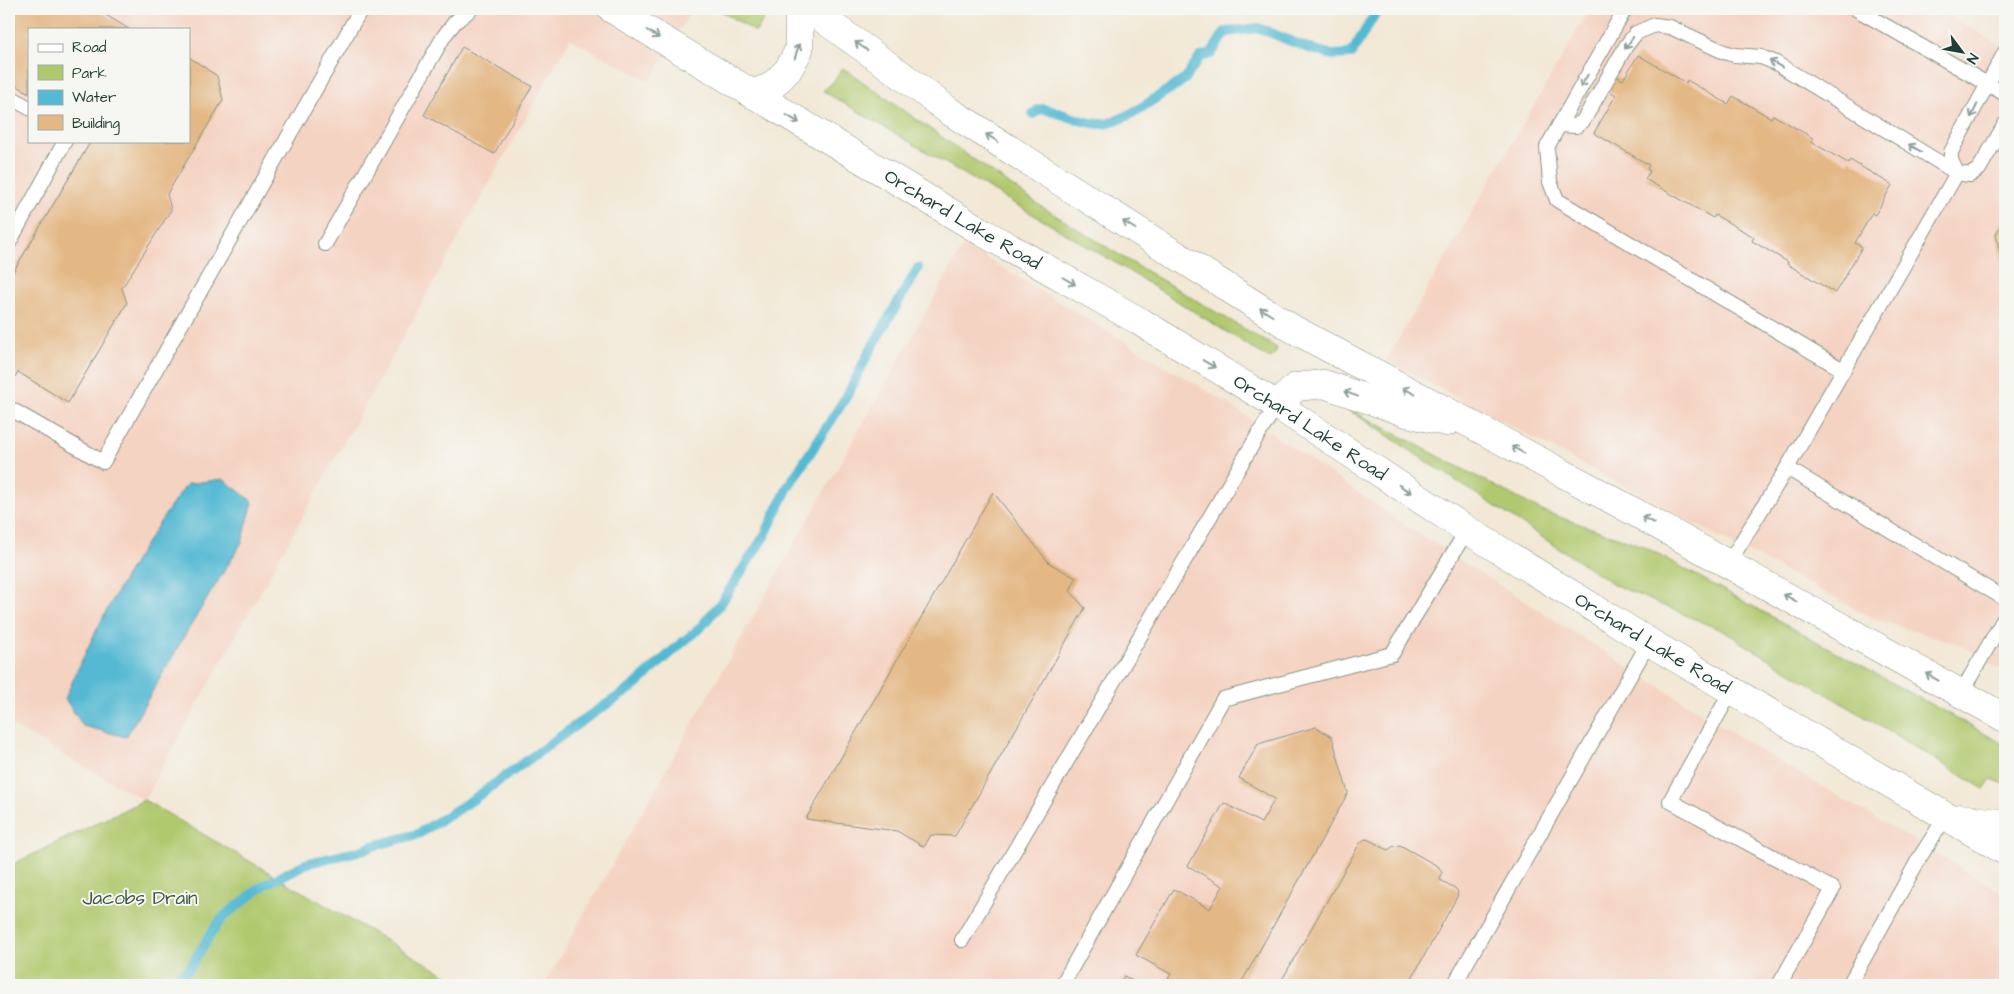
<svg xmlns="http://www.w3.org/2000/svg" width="2014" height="994" viewBox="0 0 2014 994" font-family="'Architects Daughter',sans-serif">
  <rect width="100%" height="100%" fill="#f6f6f2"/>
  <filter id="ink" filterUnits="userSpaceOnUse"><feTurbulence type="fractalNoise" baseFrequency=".02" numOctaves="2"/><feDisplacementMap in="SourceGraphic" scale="10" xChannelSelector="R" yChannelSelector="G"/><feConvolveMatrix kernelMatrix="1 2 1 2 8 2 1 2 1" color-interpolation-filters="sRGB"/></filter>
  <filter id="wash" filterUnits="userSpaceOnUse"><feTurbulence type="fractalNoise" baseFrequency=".0096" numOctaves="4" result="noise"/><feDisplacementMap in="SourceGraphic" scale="20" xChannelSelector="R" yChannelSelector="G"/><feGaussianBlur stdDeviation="1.12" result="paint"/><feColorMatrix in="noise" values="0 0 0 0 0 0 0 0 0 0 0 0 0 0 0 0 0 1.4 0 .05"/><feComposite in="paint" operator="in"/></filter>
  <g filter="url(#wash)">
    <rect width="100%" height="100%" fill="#f2e8d5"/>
    <!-- built -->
    <g fill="#f5d3c2" fill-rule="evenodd">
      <path d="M 9,9 L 692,9 L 650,81 L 570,39 L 144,800 L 9,724 ZM 29,29 L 189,29 L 189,141 L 29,141 Z"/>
      <path d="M 1590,9 L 1937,9 L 2005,48 L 2005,672 L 1959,644 L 1874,619 L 1386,360 Z"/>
      <path d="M 964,245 L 1227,403 L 1411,529 L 1753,746 L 2005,894 L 2005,985 L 544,985 Z"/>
    </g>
    <!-- green -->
    <g fill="#b1c96e" stroke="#688351">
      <path d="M 717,9 L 750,9 L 765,16 L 756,32 Z"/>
      <path d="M 843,68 L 1036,203 L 1124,258 L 1277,348 L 1275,354 L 1270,359 L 1119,265 L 823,91 L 834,81 Z"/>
      <path d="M 1338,403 L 1542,511 L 1643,546 L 2005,745 L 2005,784 L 1991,779 L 1984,789 L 1723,631 L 1615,585 Z"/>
      <path d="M 144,800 L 463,985 L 9,985 L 9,866 Z"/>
    </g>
    <!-- water -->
    <path fill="#54b9d3" stroke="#3a7b84" d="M 223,479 L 253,502 L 242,542 L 191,625 L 126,737 L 83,726 L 65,699 C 96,623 138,550 187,484 Z"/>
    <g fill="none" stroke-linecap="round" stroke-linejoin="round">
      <!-- stream -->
      <g stroke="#54b9d3" stroke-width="10">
        <path d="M 1033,114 L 1038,110 L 1043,109 C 1062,113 1079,122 1099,124 C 1121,126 1158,95 1178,84 L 1185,79 L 1200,57 L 1211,54 L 1225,32 L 1259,28 L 1305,47 L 1332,55 L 1351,54 L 1378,9"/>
        <path d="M 166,985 L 188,970 L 192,964 L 210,935 L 223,917 L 264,885 L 305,864 L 363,850 L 373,846 L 418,834 L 471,801 L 586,718 L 633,687 L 677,647 L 700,628 L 721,603 L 765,535 L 788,487 L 848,394 L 868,354 L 918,268"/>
      </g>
    </g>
    <g id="blocks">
      <!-- building -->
      <g fill="#e4b885">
        <path d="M 9,9 L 96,9 L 129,29 L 29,29 L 29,93 L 9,81 Z"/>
        <path d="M 462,47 L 532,86 L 494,154 L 424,115 Z"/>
        <path d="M 1638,55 L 1686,83 L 1687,80 L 1728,104 L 1733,96 L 1771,118 L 1773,115 L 1813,138 L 1811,142 L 1848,163 L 1850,160 L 1892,185 L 1875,215 L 1872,213 L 1855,243 L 1862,247 L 1835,293 L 1787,264 L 1788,262 L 1752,241 L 1754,237 L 1715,215 L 1713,218 L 1645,179 L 1650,171 L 1647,169 L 1649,165 L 1594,133 L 1616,95 L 1608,90 L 1616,76 L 1623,80 Z"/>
        <path d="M 189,57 L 217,76 L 223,100 L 167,194 L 171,210 L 122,288 L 127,303 L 68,403 L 18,372 L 10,384 L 9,383 L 9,279 L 91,141 L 189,141 Z"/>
        <path d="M 2005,218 L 2005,274 L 2004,274 L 1996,234 Z"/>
        <path d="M 993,492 L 1049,563 L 1076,578 L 1070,591 L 1085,608 L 955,836 L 931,835 L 924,847 L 897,831 L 806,819 Z"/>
        <path d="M 1316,727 L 1332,737 L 1348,793 L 1240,985 L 1164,985 L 1171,974 L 1136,955 L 1174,889 L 1210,909 L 1223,886 L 1188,866 L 1224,803 L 1261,823 L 1275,799 L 1239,778 L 1258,744 Z"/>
        <path d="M 1365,839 L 1369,840 L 1388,850 L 1394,846 L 1400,845 L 1439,867 L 1442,873 L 1440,880 L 1455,888 L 1458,892 L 1457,897 L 1408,985 L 1279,985 L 1360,843 Z"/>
        <path d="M 1124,976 L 1140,985 L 1119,985 Z"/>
      </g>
    </g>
  </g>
  <g filter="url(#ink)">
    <use href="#blocks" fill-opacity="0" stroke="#889284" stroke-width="1"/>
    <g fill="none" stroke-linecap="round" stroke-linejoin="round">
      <defs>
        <g id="service">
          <path d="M 1625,9 L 1547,147 L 1550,182 L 1557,200 L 1843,370"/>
          <path d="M 1856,9 L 2005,94"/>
          <path d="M 2005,52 L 1951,152 L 1951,160 L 1957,173 L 1970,175 L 1979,169 L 2005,124"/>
          <path d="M 9,96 L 29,108"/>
          <path d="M 1559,125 L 1576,126 L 1583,121 L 1626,46 L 1636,33 L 1655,25 L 1670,27 L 1724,52 L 1735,55 L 1761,57 L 1776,63 L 1957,173 L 1787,468 L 1728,564"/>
          <path d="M 9,243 L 65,141"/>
          <path d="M 325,244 L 444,36 L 455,22 L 471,9"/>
          <path d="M 9,408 L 103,462 L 361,9"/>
          <path d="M 1787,468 L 2005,599"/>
          <path d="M 1732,690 L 1670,801 L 1833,889 L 1779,985"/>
          <path d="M 1961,693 L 2005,617"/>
          <path d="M 962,940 L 1258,435 L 1277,405"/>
          <path d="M 1062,985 L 1223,699 L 1392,654 L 1467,530"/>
          <path d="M 1454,985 L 1649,642"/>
          <path d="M 1849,985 L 1920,857 L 1946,816"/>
        </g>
        <g id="secondary">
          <path id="s1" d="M 612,9 L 984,233 L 1139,321 L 1277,405 L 1467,530 L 1649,642 L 2005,851"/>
          <path d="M 809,9 L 900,74 L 949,111 L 1293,329 L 1609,498 L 2005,718"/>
          <path d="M 751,94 L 771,87 L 788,70 L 799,50 L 799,9"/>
          <path d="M 1277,405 L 1296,387 L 1324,384 L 1407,413 L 1447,422"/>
          <path d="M 1960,818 L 2005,824"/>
        </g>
      </defs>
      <!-- service casing -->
      <use href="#service" stroke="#889284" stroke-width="16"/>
      <!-- secondary casing -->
      <use href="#secondary" stroke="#889284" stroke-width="29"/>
      <!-- service -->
      <use href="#service" stroke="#fff" stroke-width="14"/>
      <!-- secondary -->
      <use href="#secondary" stroke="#fff" stroke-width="28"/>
    </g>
    <!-- one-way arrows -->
    <defs><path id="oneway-shaft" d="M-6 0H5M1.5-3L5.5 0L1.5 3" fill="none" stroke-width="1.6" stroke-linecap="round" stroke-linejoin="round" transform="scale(1.25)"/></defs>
    <g stroke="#8f9e9a">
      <use href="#oneway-shaft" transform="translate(653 34) rotate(32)"/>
      <use href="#oneway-shaft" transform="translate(1629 43) rotate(125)"/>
      <use href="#oneway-shaft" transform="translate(861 46) rotate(-145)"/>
      <use href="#oneway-shaft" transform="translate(797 51) rotate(-73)"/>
      <use href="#oneway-shaft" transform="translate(1776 64) rotate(-151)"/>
      <use href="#oneway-shaft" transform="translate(1584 81) rotate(120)"/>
      <use href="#oneway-shaft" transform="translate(1974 111) rotate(116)"/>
      <use href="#oneway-shaft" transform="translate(793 119) rotate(31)"/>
      <use href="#oneway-shaft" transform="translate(992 138) rotate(-148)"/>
      <use href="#oneway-shaft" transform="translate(1915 148) rotate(-149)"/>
      <use href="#oneway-shaft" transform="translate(1129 225) rotate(-148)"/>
      <use href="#oneway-shaft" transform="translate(1069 281) rotate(30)"/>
      <use href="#oneway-shaft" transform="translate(1266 312) rotate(-148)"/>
      <use href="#oneway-shaft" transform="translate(1209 364) rotate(31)"/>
      <use href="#oneway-shaft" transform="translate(1409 391) rotate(-152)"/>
      <use href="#oneway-shaft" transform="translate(1351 394) rotate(-160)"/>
      <use href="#oneway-shaft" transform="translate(1518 450) rotate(-151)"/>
      <use href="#oneway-shaft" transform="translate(1405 489) rotate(33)"/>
      <use href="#oneway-shaft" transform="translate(1648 520) rotate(-151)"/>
      <use href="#oneway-shaft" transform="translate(1790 598) rotate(-151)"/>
      <use href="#oneway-shaft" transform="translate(1932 677) rotate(-151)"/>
    </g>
  </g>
  <g text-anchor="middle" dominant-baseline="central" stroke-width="4" stroke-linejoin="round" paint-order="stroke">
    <!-- street labels -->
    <g font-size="19" fill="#1f3d34" stroke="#f6f6f2">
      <text stroke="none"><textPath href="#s1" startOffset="409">Orchard Lake Road</textPath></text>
      <text stroke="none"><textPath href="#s1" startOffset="814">Orchard Lake Road</textPath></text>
      <text stroke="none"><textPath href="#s1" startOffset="1219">Orchard Lake Road</textPath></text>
    </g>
    <!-- park labels -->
    <g font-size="19" fill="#3c5940" stroke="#f6f6f2">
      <text x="140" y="898">Jacobs Drain</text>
    </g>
  </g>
  <!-- margin -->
  <rect width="2014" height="994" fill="none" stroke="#f6f6f2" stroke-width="30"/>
  <!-- legend -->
  <rect x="28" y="28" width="162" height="115" fill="#f6f6f2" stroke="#a0aca6"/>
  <rect x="38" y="44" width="25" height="8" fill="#ffffff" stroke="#a0aca6"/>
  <text x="72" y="52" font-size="15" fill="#1f3d34">Road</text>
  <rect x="38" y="65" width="25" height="15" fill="#b1c96e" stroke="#a0aca6"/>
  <text x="72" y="78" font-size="15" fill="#1f3d34">Park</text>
  <rect x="38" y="90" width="25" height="15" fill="#54b9d3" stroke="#a0aca6"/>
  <text x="72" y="102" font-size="15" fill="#1f3d34">Water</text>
  <rect x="38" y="115" width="25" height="15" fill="#e4b885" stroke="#a0aca6"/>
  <text x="72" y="128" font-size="15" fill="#1f3d34">Building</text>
  <!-- north arrow -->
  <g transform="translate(1962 52) rotate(122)" stroke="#f6f6f2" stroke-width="4" paint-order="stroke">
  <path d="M0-4L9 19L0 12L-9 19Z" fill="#1f3d34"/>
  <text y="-8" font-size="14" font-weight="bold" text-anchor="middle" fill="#1f3d34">N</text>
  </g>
</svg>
